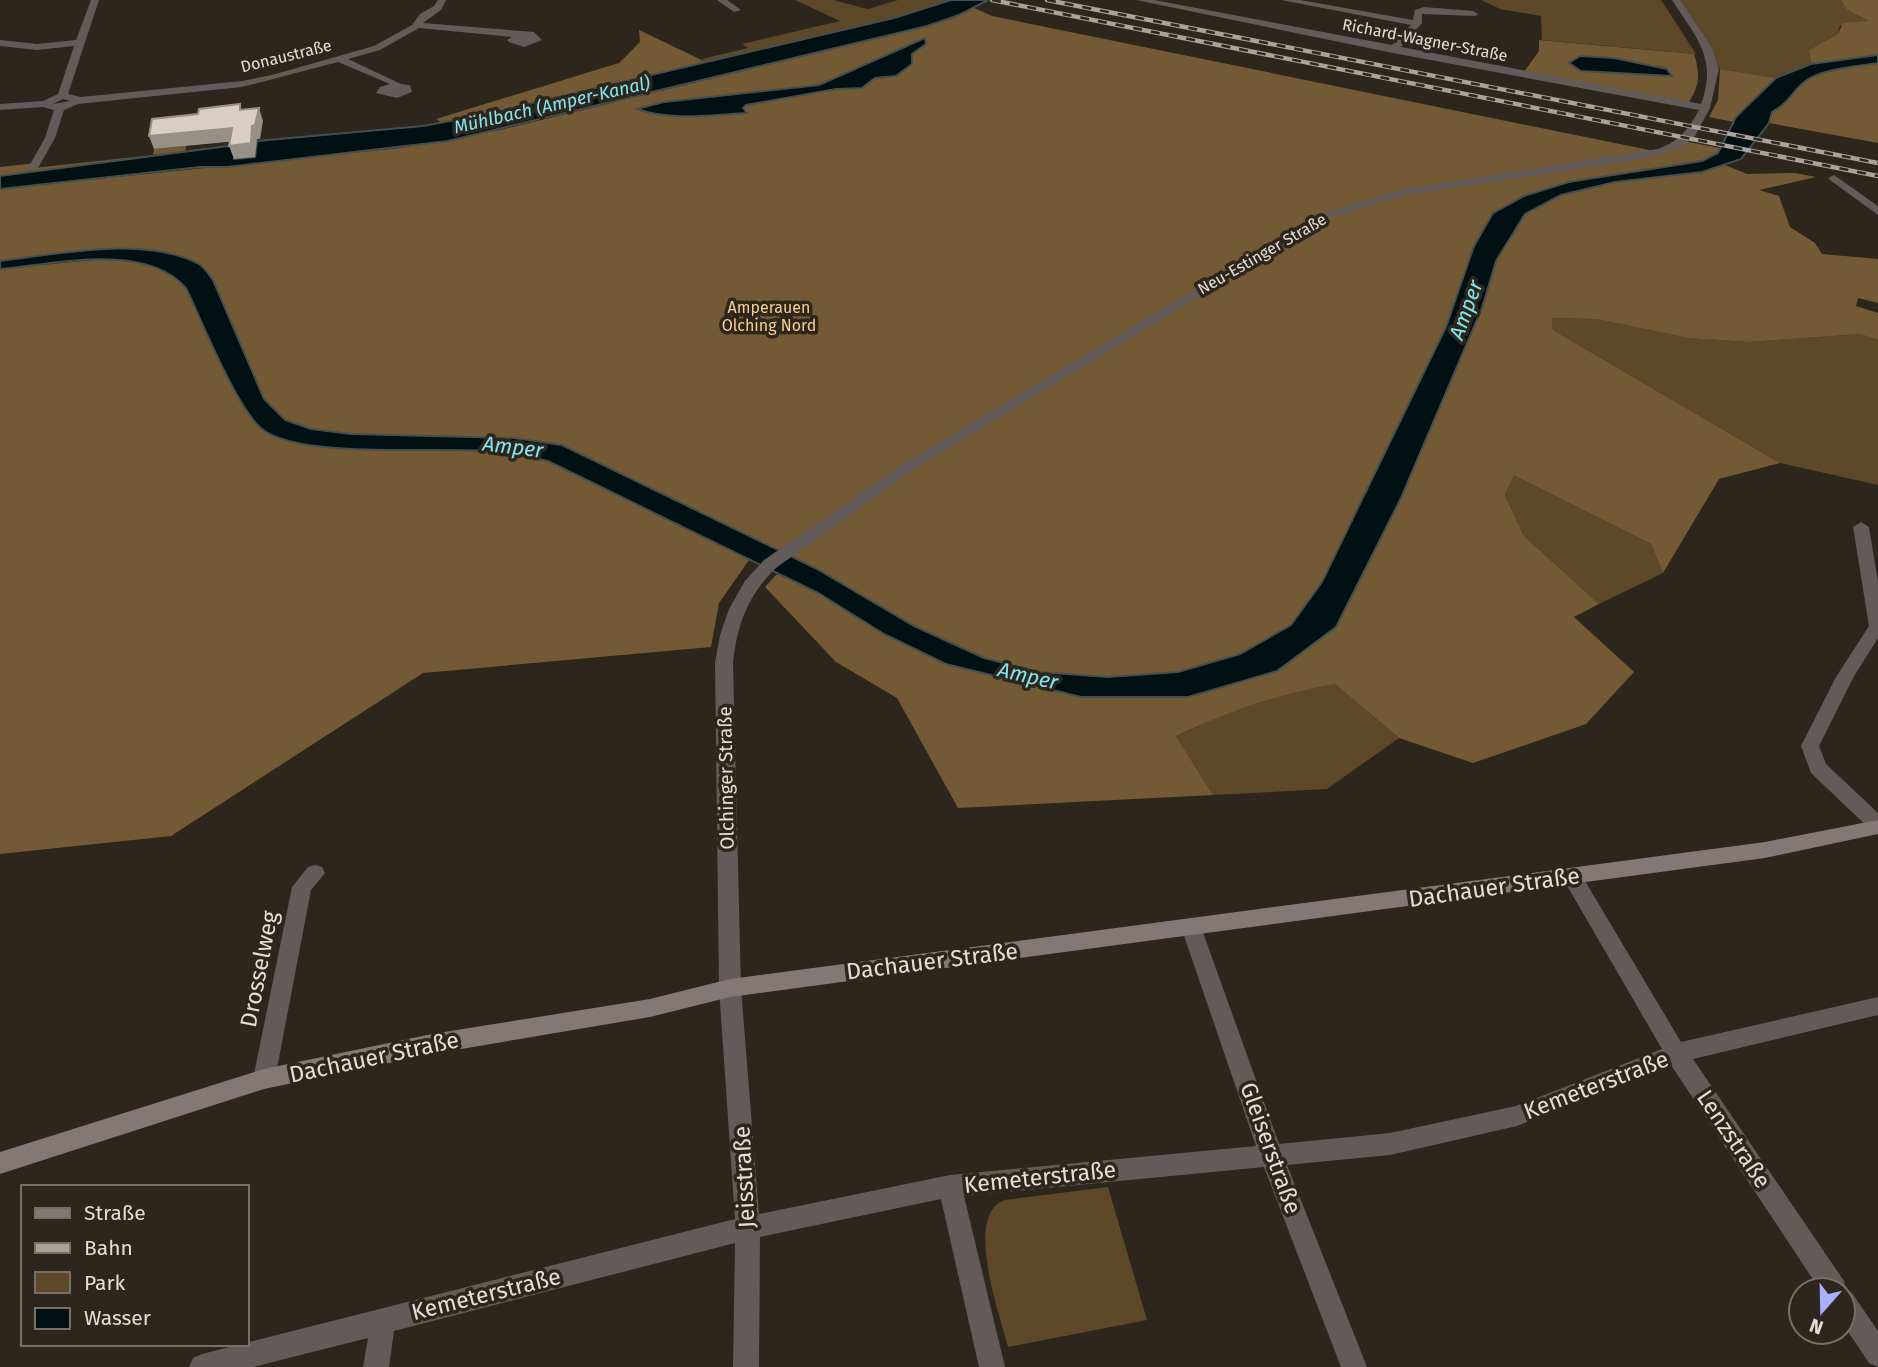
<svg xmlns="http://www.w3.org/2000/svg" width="1878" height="1367" viewBox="0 0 1878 1367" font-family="'Fira Sans',sans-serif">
  <rect width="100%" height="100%" fill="#2d261c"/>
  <!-- green -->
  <g fill="#5d4829">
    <path d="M 795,0 L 833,0 L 868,9 L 898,0 L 951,0 L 894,18 L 706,62 L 702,59 L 748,48 L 742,44 L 840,21 Z"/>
    <path d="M 1481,0 L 1661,0 L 1696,54 L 1542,40 L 1541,16 L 1500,9 Z"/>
    <path d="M 1679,0 L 1841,0 L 1846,9 L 1870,21 L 1840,26 L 1838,34 L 1809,50 L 1811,64 L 1776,78 L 1720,69 L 1710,48 Z"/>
    <path d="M 1552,318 L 1596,319 L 1688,338 L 1749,342 L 1860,334 L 1878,340 L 1878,485 L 1780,463 L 1553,330 Z"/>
    <path d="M 1514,474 L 1651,544 L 1663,573 L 1599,604 L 1524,536 L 1505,495 Z"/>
    <path d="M 1335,684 L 1399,738 L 1327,789 L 1213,795 L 1176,736 L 1221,715 L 1277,695 Z"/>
    <path d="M 1108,1187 L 1147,1320 L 1008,1347 C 1000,1315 963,1214 1005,1200 Z"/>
  </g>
  <!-- forest -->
  <g fill="#745a34" fill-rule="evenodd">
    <path d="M 1841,0 L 1878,0 L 1878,55 L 1811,64 L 1809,50 L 1838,34 L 1843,23 L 1869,21 L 1846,9 Z"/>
    <path d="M 974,8 L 992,16 L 1659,152 L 1683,141 L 1720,148 L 1718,153 L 1702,161 L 1569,182 L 1524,196 L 1474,246 L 1446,327 L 1322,582 L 1291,625 L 1240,654 L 1178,672 L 1108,677 L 1039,672 L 984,658 L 914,626 L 817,569 L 562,445 L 514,438 L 351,434 L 311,429 L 285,420 L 264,400 L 213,280 L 201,265 L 122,248 L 0,261 L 0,189 L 400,148 L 500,130 L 927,26 ZM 925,39 L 926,44 L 912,54 L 912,65 L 896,76 L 875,78 L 862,88 L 836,89 L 746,105 L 743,108 L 746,113 C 714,115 668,121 638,109 L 664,102 L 819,85 Z"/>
    <path d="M 639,30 L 706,62 L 477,116 L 442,123 L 436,119 L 619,63 L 640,42 Z"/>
    <path d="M 1539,40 L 1694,54 C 1700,73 1700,85 1689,102 L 1523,73 L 1539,51 ZM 1580,56 L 1614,58 L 1667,68 L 1569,64 Z"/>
    <path d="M 1878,63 L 1878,143 L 1769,123 L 1772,112 C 1790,102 1791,93 1804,82 C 1821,68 1856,67 1878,63 Z"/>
    <path d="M 1720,69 L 1776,78 L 1734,122 L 1709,117 L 1718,100 Z"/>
    <path d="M 186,146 L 185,154 L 0,176 L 0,167 L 36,163 L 34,168 L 153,155 L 154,149 Z"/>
    <path d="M 1725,165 L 1747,174 L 1795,173 L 1816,177 L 1759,190 L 1779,196 L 1790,227 L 1815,243 L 1822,254 L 1878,259 L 1878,303 L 1858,298 L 1856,306 L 1878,313 L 1878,340 L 1860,334 L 1749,342 L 1688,338 L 1596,319 L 1552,318 L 1553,330 L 1780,463 L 1719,479 L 1663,573 L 1651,544 L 1514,475 L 1505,495 L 1524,536 L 1599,604 L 1574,617 L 1634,672 L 1586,724 L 1473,763 L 1399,738 L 1335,684 C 1274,695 1232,710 1176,736 L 1213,795 L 958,808 L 897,698 L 836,662 L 765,587 L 777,574 L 818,593 L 884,634 L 946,664 L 1188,697 L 1336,627 L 1401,498 L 1482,308 L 1496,261 L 1525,214 L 1561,195 L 1615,182 L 1702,172 Z"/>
    <path d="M 104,259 C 137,263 163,261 186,288 L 243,405 L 341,448 L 505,452 L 548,461 L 749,560 L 719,603 L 711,647 L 423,673 L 171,836 L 0,854 L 0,269 Z"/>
  </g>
  <!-- water -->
  <g fill="#011013" stroke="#454e4e" stroke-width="2">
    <path d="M 951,0 L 988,0 L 959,15 L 927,26 L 448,141 L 227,167 L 200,167 L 0,189 L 0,176 L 236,145 L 234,159 L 255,157 L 257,141 L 423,126 L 477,116 L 894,18 Z"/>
    <path d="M 925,38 L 926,44 L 912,54 L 912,64 L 896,76 L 875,78 L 862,88 L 836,89 L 746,105 L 743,108 L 747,113 C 712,115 670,121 637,109 L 664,102 L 819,85 Z"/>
    <path d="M 1878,55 L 1878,63 C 1856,67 1822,68 1804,82 C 1791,93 1790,102 1772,112 L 1769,123 L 1741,159 L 1702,172 L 1615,182 L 1561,195 L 1525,214 L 1496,261 L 1482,308 L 1401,498 L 1336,627 L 1277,671 L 1188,697 L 1081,697 L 946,664 L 884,634 L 818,593 L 548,461 C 534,458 520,454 506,452 C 451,445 302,461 262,429 C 237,409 202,321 186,288 C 146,242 55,264 0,269 L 0,261 C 60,254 144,235 199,264 C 205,268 209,275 213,280 L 264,399 L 285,420 L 311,429 L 351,434 L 514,438 L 562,445 L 817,569 L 914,626 L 984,658 L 1039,672 L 1108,677 L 1178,672 L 1240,654 L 1291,625 L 1322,582 L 1446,327 L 1474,246 L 1493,213 L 1524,196 L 1569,182 L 1702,161 L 1718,153 L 1736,117 L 1776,78 L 1811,64 Z"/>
    <path d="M 1580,56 L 1614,58 L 1667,69 L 1672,76 L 1581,71 L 1569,63 Z"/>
  </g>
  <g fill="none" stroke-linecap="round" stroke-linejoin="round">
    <!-- street -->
    <g fill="#625b59" fill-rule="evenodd">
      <path d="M 91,0 L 99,0 L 68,94 L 81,97 L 242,81 L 272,75 L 374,46 L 412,25 L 420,14 L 434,6 L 438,0 L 446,0 L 441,10 L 423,23 L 534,32 L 542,40 L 524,47 L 509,42 L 507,40 L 512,37 L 419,28 L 380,50 L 348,59 L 401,84 L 410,85 L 412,92 L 397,98 L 376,93 L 380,87 L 390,84 L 338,62 L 242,87 L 78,104 L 64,110 L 55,138 L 38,168 L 29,170 L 28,168 L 45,138 L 54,110 L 43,107 L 0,110 L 0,104 L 43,101 L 58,94 L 74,46 L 37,50 L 0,46 L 0,40 L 37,44 L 76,40 ZM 63,99 L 70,101 L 53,104 Z"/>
      <path d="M 717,0 L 727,0 L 741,10 L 734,12 Z"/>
      <path d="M 1136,0 L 1154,0 L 1392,45 L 1411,25 L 1281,0 L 1300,0 L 1413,20 L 1415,10 L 1424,7 L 1473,11 L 1478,14 L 1476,16 L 1422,14 L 1422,23 L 1401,47 L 1701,104 C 1718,57 1696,38 1672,0 L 1680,0 L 1712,48 L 1719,69 L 1710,108 L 1695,136 L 1680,148 L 1660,155 L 1616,163 L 1406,195 L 1329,218 L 913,470 L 776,568 C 748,595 737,625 733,663 L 741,988 L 759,1214 L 950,1175 L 1256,1146 L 1181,927 L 1184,921 L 1191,919 L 1198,921 L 1201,927 L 1279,1144 L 1390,1133 L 1516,1106 L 1662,1049 L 1562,877 L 1565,871 L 1572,869 L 1579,871 L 1681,1042 L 1878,997 L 1878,1015 L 1693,1059 L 1844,1281 L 1847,1291 L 1852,1293 L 1878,1331 L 1878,1367 L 1869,1363 L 1843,1324 L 1843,1290 L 1820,1290 L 1671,1065 L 1517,1126 L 1390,1155 L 1287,1165 L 1367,1367 L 1341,1367 L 1264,1167 L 964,1196 L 1005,1367 L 979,1367 L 941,1199 L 760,1237 L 759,1367 L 733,1367 L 735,1243 L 394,1331 L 389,1367 L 363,1367 L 368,1338 L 253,1367 L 189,1367 L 193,1358 L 202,1354 L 735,1219 L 719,988 L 715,663 L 720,635 L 729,609 L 745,581 L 764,560 L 903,464 L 1321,214 L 1405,189 L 1658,149 C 1679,141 1688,130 1699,110 L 1393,53 Z"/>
      <path d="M 1834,175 L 1878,206 L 1878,215 L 1830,180 L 1828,178 Z"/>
      <path d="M 1861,522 L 1869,527 L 1878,582 L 1878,638 L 1853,678 L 1819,746 L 1826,764 L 1878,813 L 1878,832 L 1871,830 L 1811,773 L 1801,746 L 1836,677 L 1869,626 L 1853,527 Z"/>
      <path d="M 315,865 L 322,867 L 325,873 L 311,890 L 275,1079 L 272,1086 L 264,1089 L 256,1086 L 253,1079 L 292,887 L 308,867 Z"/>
    </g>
    <!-- secondary -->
    <path fill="#827875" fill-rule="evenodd" d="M 1878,820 L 1878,834 L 1765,858 L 730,997 L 650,1017 L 432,1054 L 264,1089 L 0,1174 L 0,1152 L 264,1069 L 432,1034 L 650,999 L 730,979 L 1765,842 Z"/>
    <defs>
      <g id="rail">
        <path d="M 992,0 L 1878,176"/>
        <path d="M 1047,0 L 1878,163"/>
      </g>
    </defs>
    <!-- rail casing -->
    <use href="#rail" stroke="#a9a39c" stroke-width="4.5"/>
    <!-- rail -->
    <use href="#rail" stroke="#2d261c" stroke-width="2.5" stroke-dasharray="9" stroke-linecap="butt"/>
  </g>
  <!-- shaded-wall -->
  <g fill="#979087">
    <path d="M 259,108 L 263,121 L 260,139 L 257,139 L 255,157 L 234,159 L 229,146 L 252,126 Z"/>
    <path d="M 232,128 L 237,141 L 154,149 L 149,136 Z"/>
  </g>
  <!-- building -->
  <path fill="#d8cec1" stroke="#979087" stroke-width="2" d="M 240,104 L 240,110 L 259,108 L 255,125 L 252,126 L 251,143 L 229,146 L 232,128 L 149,136 L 152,119 L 198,114 L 199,109 Z"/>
  <g text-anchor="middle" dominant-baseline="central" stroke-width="7" stroke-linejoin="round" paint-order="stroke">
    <!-- far-street labels -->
    <g font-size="16" fill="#e3ded8" stroke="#2d261c">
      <text transform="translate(1425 40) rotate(11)">Richard-Wagner-Straße</text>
      <text transform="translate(286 56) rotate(-14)">Donaustraße</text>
      <text transform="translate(1262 254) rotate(-30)">Neu-Estinger Straße</text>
    </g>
    <!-- far-park labels -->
    <g font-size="16" fill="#face90" stroke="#2d261c">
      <text x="769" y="307">Amperauen<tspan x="769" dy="18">Olching Nord</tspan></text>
    </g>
    <!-- far-water labels -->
    <g font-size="18" font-style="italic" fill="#84e5f2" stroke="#2d261c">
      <text transform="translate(552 105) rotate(-13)">Mühlbach (Amper-Kanal)</text>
    </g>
    <!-- street labels -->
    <g font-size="19" fill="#e3ded8" stroke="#2d261c">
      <text transform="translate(726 778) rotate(-91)">Olchinger Straße</text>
    </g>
    <!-- water labels -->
    <g font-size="21" font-style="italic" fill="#84e5f2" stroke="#2d261c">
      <text transform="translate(1466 310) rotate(-70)">Amper</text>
      <text transform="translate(513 447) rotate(7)">Amper</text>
      <text transform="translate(1028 676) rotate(13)">Amper</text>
    </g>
    <!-- near-street labels -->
    <g font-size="23" fill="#e3ded8" stroke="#2d261c">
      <text transform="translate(1494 887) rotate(-8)">Dachauer Straße</text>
      <text transform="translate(932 961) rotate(-7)">Dachauer Straße</text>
      <text transform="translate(259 969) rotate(-79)">Drosselweg</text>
      <text transform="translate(374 1057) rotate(-12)">Dachauer Straße</text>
      <text transform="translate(1596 1085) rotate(-21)">Kemeterstraße</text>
      <text transform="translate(1734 1139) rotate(56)">Lenzstraße</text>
      <text transform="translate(1271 1148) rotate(70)">Gleiserstraße</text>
      <text transform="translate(744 1177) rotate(-93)">Jeisstraße</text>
      <text transform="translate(1040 1177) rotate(-6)">Kemeterstraße</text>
      <text transform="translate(486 1294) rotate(-14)">Kemeterstraße</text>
    </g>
  </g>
  <!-- legend -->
  <rect x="21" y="1185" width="228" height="161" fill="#2d261c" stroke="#767067" stroke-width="2"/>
  <rect x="35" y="1208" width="35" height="10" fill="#827875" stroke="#767067" stroke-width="2"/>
  <text x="84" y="1220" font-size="21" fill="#e3ded8">Straße</text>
  <rect x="35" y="1243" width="35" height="10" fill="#a9a39c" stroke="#767067" stroke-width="2"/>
  <text x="84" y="1255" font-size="21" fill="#e3ded8">Bahn</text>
  <rect x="35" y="1272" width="35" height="21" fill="#5d4829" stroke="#767067" stroke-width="2"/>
  <text x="84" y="1290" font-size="21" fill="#e3ded8">Park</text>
  <rect x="35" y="1308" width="35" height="21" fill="#011013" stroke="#767067" stroke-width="2"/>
  <text x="84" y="1325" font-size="21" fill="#e3ded8">Wasser</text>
  <!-- north arrow -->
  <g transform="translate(1822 1311) rotate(200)"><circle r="33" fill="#2d261c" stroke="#767067" stroke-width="2"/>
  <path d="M0-5L12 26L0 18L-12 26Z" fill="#a9b0fc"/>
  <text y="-10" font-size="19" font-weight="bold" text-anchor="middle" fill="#e3ded8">N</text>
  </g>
</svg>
